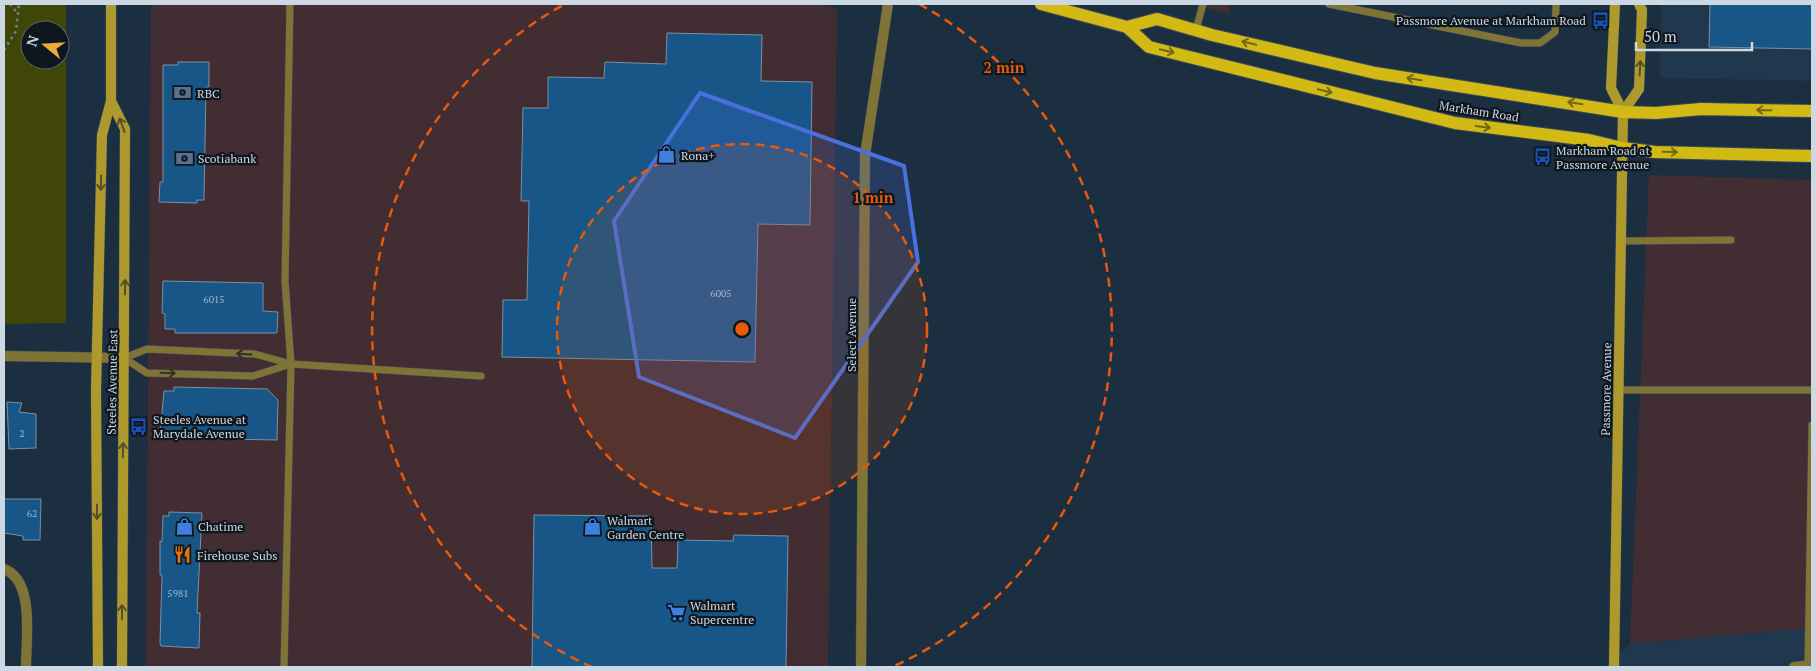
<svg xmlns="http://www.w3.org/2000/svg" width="1816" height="671" viewBox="0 0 1816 671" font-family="'PT Serif',serif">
  <rect width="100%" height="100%" fill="#1c2f40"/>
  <!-- commercial -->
  <g fill="#422e32">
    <path d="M 151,4 L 821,4 L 837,9 L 828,667 L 146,667 Z"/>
    <path d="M 1191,4 L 1231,4 L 1229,14 Z"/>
    <path d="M 1649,175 L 1812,180 L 1812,628 L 1630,644 Z"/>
  </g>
  <!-- built -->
  <g fill="#20384e">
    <path d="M 1661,4 L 1812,4 L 1812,81 L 1660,78 Z"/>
    <path d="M 1812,628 L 1812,667 L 1605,667 L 1630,644 Z"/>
  </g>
  <!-- green -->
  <path fill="#404508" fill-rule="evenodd" d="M 4,4 L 66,4 L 66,323 L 4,324 ZM 30,30 L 60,30 L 60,60 L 30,60 Z"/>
  <!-- building -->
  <g fill="#175687" stroke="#7a90a5">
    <path d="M 1710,4 L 1812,4 L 1812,49 L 1709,47 Z"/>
    <path d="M 667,33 L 762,35 L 761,81 L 812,82 L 810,225 L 758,224 L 755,362 L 502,357 L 503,300 L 527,300 L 529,201 L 521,201 L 523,108 L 548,108 L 548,77 L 604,78 L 605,62 L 666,64 Z"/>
    <path d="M 178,62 L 209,62 L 209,87 L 206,87 L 204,200 L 197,200 L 197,203 L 159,202 L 160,182 L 163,182 L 163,65 L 178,65 Z"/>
    <path d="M 163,281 L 263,283 L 263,311 L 278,312 L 277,333 L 175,333 L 175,329 L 165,329 L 165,314 L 162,313 Z"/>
    <path d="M 174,387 L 267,389 L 278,400 L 277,440 L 173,438 L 173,435 L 160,435 L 164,391 L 174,391 Z"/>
    <path d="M 7,402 L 22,403 L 19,412 L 36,414 L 36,448 L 9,449 Z"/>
    <path d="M 4,499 L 41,499 L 40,540 L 23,540 L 23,536 L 4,533 Z"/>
    <path d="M 169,512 L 202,513 L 197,613 L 200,613 L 199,648 L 161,646 L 160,643 L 162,575 L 160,575 L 160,541 L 162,542 L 163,516 L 169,516 Z"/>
    <path d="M 534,515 L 651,516 L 652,568 L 677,568 L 678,540 L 733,541 L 734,535 L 788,536 L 786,667 L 532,667 Z"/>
  </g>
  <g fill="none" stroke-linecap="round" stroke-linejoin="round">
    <defs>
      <g id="lane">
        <path d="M 1329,4 L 1521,43 L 1540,43 L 1555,32 L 1556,4"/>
        <path d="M 1196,30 L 1203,4"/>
        <path d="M 1621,241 L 1731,240"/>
        <path d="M 124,358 L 147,349 L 255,354 L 291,364 L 481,376"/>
        <path d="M 124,358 L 147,373 L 253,376 L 291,364"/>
        <path d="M 1618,390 L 1812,390"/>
        <path d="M 1808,665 L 1812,425"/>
        <path d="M 284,667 L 291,364 L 285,281 L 290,4"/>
      </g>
      <g id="street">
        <path d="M 4,356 L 124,358"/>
        <path d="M 4,569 C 35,580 26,640 26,667"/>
        <path d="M 861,667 L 865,155 L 888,4"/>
        <path d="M 1794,667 L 1812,665"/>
      </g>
      <g id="secondary">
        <path d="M 111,101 L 125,129 L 122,667"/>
        <path d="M 1623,112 L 1639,89 L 1642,10 L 1639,4"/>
        <path d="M 98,667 L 96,390 L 102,135 L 111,101 L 111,4"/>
        <path d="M 1614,667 L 1623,112 L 1611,88 L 1615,4"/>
      </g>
      <g id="primary">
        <path d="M 1041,4 L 1127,27 L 1149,47 L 1455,123 L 1589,140 L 1622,148 L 1655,152 L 1812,156"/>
        <path d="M 1127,27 L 1157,19 L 1212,35 L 1375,73 L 1623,112 L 1656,113 L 1701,109 L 1812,111"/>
      </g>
    </defs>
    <!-- lane casing -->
    <use href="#lane" stroke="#384a5a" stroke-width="8"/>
    <!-- street casing -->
    <use href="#street" stroke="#384a5a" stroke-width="11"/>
    <!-- secondary casing -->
    <use href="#secondary" stroke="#384a5a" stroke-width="11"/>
    <!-- primary casing -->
    <use href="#primary" stroke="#384a5a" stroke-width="14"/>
    <!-- path -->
    <g stroke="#728190" stroke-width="2.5" stroke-dasharray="2.5 4" stroke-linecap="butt">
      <path d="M 10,4 L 18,14"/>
      <path d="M 4,50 L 16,31 L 19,4"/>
    </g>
    <!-- lane -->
    <use href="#lane" stroke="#7f7335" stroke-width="7"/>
    <!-- street -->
    <use href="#street" stroke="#7f7335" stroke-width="10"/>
    <!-- secondary -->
    <use href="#secondary" stroke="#ae9a2c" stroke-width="10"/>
    <!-- primary -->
    <use href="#primary" stroke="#d3b913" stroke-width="12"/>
  </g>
  <!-- one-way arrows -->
  <defs><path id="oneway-shaft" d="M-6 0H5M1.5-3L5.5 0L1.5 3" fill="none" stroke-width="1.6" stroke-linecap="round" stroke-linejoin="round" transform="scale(1.25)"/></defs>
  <g stroke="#706818">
    <use href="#oneway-shaft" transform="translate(1249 43) rotate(-167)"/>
    <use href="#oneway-shaft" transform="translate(1167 51) rotate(14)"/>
    <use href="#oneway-shaft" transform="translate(1414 79) rotate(-171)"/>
    <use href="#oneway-shaft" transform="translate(1325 91) rotate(14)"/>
    <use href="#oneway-shaft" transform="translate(1575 103) rotate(-171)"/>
    <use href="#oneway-shaft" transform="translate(1764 110) rotate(-179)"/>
    <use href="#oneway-shaft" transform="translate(1483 127) rotate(7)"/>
    <use href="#oneway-shaft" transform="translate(1670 152) rotate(1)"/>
  </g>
  <g stroke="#565124">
    <use href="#oneway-shaft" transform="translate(1640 68) rotate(-87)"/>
    <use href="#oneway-shaft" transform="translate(122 125) rotate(-110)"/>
    <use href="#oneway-shaft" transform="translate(101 183) rotate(91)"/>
    <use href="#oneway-shaft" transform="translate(125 287) rotate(-90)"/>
    <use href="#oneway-shaft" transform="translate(123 450) rotate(-89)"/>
    <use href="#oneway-shaft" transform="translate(97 512) rotate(90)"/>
    <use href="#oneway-shaft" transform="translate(122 612) rotate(-90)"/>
  </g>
  <g stroke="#303225">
    <use href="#oneway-shaft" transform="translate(244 354) rotate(-177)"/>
    <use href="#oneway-shaft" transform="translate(168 373) rotate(2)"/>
  </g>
  <!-- marked area -->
  <path fill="#4970db" fill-opacity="0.2" stroke="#4970db" stroke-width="4" stroke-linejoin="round" d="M 700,93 L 904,166 L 918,262 L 795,438 L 639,377 L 614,221 Z"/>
  <!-- distance rings -->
  <circle cx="742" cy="329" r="185" fill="#e8590c" fill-opacity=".12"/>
  <g fill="none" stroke="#e8590c" stroke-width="2.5" stroke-dasharray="9 6">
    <circle cx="742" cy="329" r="185"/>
    <path d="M592 667A370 370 0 0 1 565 4M919 4A370 370 0 0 1 892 667"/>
  </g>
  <!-- icons -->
  <defs>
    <symbol id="bus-bare" viewBox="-9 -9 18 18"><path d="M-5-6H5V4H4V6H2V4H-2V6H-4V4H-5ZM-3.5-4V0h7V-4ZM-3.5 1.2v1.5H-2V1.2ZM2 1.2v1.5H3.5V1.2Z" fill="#1a4fb4" stroke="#0e161e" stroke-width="2.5" paint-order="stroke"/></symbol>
    <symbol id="bank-bare" viewBox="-9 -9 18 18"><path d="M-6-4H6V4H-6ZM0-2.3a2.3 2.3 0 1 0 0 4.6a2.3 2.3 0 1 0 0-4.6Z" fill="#5c6f8a" stroke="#0e161e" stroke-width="2.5" paint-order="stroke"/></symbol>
    <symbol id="shop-bare" viewBox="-9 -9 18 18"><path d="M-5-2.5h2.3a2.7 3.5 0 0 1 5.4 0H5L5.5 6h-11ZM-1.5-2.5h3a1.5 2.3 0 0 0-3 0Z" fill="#3f7fe0" stroke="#0e161e" stroke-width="2.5" paint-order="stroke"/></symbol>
    <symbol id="restaurant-bare" viewBox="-9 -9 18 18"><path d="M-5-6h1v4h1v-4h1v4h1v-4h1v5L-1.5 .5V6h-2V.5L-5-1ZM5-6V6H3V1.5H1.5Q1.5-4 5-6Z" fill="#e8710a" stroke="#0e161e" stroke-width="2.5" paint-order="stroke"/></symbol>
    <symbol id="supermarket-bare" viewBox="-9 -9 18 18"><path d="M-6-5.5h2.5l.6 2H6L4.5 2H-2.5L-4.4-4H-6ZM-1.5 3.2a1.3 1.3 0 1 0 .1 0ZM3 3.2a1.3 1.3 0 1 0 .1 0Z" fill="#3f7fe0" stroke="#0e161e" stroke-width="2.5" paint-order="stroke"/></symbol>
  </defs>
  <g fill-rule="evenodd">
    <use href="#bus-bare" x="1588" y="8" width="25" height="25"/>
    <use href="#bank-bare" x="170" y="80" width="25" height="25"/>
    <use href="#shop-bare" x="654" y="142" width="25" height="25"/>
    <use href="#bus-bare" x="1530" y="144" width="25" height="25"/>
    <use href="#bank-bare" x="172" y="146" width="25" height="25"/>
    <use href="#bus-bare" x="126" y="414" width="25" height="25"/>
    <use href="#shop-bare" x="172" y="514" width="25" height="25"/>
    <use href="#shop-bare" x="580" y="514" width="25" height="25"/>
    <use href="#restaurant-bare" x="170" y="542" width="25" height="25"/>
    <use href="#supermarket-bare" x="664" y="600" width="25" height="25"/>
  </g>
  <g text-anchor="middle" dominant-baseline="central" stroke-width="4.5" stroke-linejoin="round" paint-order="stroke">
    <!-- number labels -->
    <g font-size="10" fill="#9fb8cc">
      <text x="721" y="293">6005</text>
      <text x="214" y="299">6015</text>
      <text x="22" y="433">2</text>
      <text x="32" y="513">62</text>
      <text x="178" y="593">5981</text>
    </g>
    <!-- poi labels -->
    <g font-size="12" fill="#ccd8e3" stroke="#0e161e" text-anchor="start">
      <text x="1586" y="20" text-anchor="end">Passmore Avenue at Markham Road</text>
      <text x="197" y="93">RBC</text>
      <text x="1556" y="150">Markham Road at<tspan x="1556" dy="14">Passmore Avenue</tspan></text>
      <text x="681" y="155">Rona+</text>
      <text x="198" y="158">Scotiabank</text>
      <text x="153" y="419">Steeles Avenue at<tspan x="153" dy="14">Marydale Avenue</tspan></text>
      <text x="607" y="520">Walmart<tspan x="607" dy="14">Garden Centre</tspan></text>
      <text x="198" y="526">Chatime</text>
      <text x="197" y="555">Firehouse Subs</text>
      <text x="690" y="605">Walmart<tspan x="690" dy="14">Supercentre</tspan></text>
    </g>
    <!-- street labels -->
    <g font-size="12" fill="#ccd8e3" stroke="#0e161e">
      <text transform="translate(1479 111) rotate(9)">Markham Road</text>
      <text transform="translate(851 335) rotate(-90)">Select Avenue</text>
      <text transform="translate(112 382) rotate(-89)">Steeles Avenue East</text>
      <text transform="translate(1606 389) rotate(-89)">Passmore Avenue</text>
    </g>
  </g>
  <circle cx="742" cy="329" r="8" fill="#e8590c" stroke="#0e161e" stroke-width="2.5"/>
  <g font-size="15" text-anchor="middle" font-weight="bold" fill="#e8590c" stroke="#0e161e" stroke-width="4.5" stroke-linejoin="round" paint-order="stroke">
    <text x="1004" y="73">2 min</text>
    <text x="873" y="203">1 min</text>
  </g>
  <!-- border -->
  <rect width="1816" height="671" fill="none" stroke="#ccd8e3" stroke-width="10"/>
  <!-- north arrow -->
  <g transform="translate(45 45) rotate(288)"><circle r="24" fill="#0e161e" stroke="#5a646d"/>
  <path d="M0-4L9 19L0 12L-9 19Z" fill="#eaaa39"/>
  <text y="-8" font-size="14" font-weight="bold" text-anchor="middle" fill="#ccd8e3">N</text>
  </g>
  <!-- scale -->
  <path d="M1636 42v8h116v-8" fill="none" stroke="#ccd8e3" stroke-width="2.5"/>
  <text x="1644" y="42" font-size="15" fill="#ccd8e3" stroke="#0e161e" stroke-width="4" paint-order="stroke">50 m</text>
</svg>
